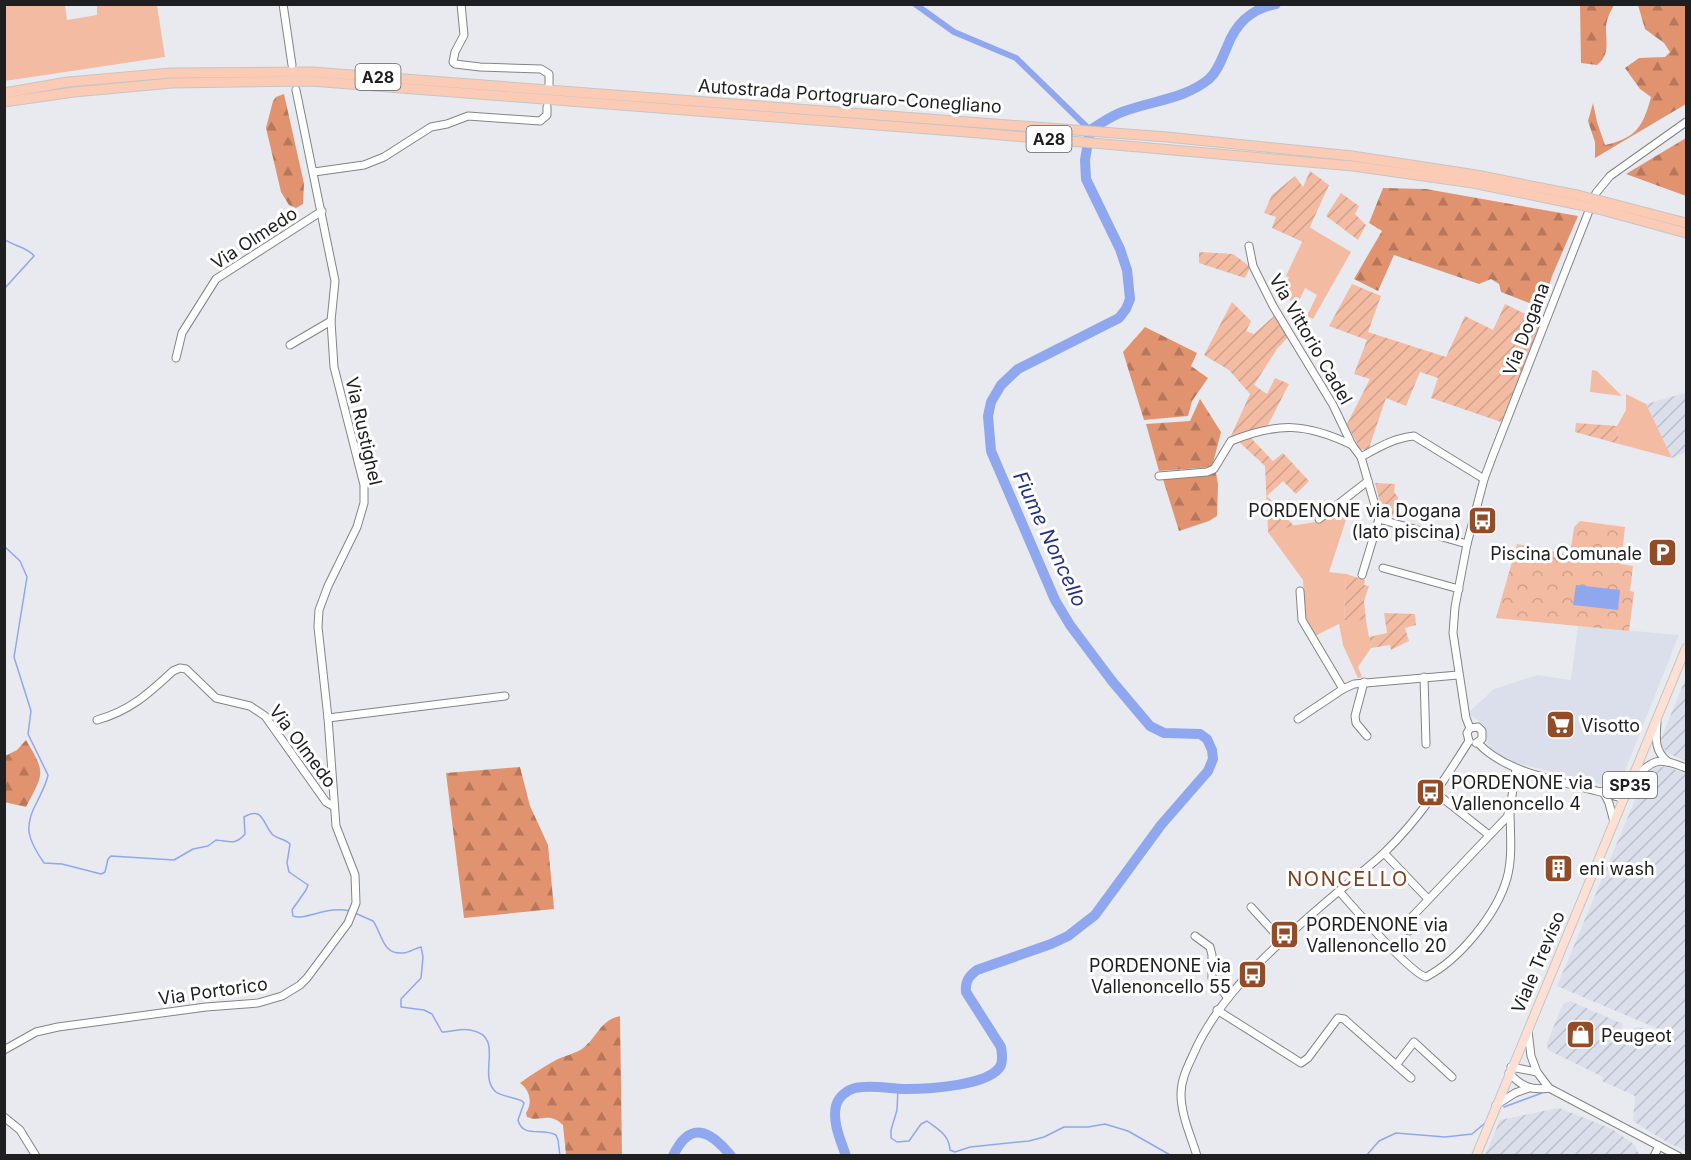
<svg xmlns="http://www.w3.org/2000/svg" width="1691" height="1160" viewBox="0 0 1691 1160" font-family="Inter,sans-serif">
  <defs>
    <pattern id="industrial-furrows" width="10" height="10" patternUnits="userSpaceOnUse" patternTransform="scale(1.5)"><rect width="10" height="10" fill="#dbdfeb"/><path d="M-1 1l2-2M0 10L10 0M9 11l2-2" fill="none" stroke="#bcbfc9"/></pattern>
    <pattern id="forest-firs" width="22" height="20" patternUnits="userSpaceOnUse" patternTransform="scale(1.5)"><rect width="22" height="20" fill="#e1936f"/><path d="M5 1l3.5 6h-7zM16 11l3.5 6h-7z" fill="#b6775b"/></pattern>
    <pattern id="park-crowns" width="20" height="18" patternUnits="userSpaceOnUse" patternTransform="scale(1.5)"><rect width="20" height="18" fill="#f3bba2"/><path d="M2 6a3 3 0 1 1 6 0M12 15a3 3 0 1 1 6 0" fill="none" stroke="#d0a08b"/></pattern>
    <pattern id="garden-furrows" width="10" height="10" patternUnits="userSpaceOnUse" patternTransform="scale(1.5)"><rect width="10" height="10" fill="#f3bba2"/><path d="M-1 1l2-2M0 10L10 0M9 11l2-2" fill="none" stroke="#d0a08b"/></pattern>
  </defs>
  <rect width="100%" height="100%" fill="#e9eaef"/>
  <!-- built -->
  <path fill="#dbdfeb" d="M 1578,626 L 1679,635 L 1622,778 L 1607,786 L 1513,762 L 1488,748 L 1484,725 L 1468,713 L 1494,689 L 1538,675 L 1571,680 Z"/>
  <!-- industrial -->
  <g fill="url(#industrial-furrows)">
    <path d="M 1685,393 L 1686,452 L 1672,458 L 1646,404 Z"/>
    <path d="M 1686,678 L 1686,761 L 1667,753 L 1659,743 Z"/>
    <path d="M 1655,766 L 1669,767 L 1686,774 L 1686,1151 L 1665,1141 L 1633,1121 L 1635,1096 L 1602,1081 L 1603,1077 L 1548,1050 L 1547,1043 L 1563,1004 L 1570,1001 L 1623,1024 L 1621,1031 L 1639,1027 L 1658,1035 L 1661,1030 L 1557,986 L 1648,769 Z"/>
    <path d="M 1559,1108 L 1612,1129 L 1635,1145 L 1639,1155 L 1485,1155 L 1500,1120 Z"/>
  </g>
  <!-- grass -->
  <g fill="#f3bba2">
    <path d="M 21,5 L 65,5 L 67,20 L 97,15 L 97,5 L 157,5 L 165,57 L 5,81 L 5,5 Z"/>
    <path d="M 1309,227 L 1351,252 L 1313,319 L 1307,316 L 1317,295 L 1305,288 L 1297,305 L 1281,294 L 1289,277 L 1286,276 Z"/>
    <path d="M 1592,370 L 1597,371 L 1622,396 L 1590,392 Z"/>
    <path d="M 1626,394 L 1646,404 L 1672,458 L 1619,444 L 1617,426 L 1626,410 Z"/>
    <path d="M 1349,499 L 1350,508 L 1343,510 L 1346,520 L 1329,572 L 1346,574 L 1344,620 L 1366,620 L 1371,648 L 1358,667 L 1362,677 L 1358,678 L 1343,645 L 1339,624 L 1315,636 L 1305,617 L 1303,580 L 1268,532 L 1284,527 L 1322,521 Z"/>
  </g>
  <!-- forest -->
  <g fill="url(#forest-firs)">
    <path d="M 1580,5 L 1614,5 C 1610,12 1606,20 1606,28 C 1606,43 1610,55 1597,65 L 1581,63 Z"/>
    <path d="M 1638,5 L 1686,5 L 1686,104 L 1595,158 L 1595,142 L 1588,121 L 1593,103 L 1597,122 L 1605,145 C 1636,138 1643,127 1651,97 L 1640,89 L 1625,68 L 1639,58 L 1665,57 L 1670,52 L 1664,43 L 1645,29 Z"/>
    <path d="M 284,94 L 304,184 L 303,204 L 296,208 L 289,205 L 281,192 L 266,128 L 273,101 L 276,97 Z"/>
    <path d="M 1686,138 L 1686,196 L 1626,174 Z"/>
    <path d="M 1383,188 L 1426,189 L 1578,216 L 1552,276 L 1542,308 L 1501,292 L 1499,284 L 1491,279 L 1479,284 L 1394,255 L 1378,291 L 1354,279 L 1382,231 L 1369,223 Z"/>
    <path d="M 1145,327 L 1197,353 L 1191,366 L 1208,378 L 1192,401 L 1188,416 L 1144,420 L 1123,352 Z"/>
    <path d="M 1200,399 L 1221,432 L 1212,467 L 1159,471 L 1146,424 L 1190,421 Z"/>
    <path d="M 1216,473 L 1218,484 L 1217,516 L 1209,521 L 1179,531 L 1162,476 L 1182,477 Z"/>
    <path d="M 26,740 C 46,774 44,772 26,807 L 4,802 L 5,756 L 17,750 Z"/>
    <path d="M 520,767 L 530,806 L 548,845 L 554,909 L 464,918 L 446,773 Z"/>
    <path d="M 620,1016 L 622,1155 L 566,1155 L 563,1125 C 548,1111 541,1123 527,1117 L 526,1113 C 533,1103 530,1090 520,1083 C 531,1075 543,1067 556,1060 C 564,1056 574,1054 582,1049 C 598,1037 599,1021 620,1016 Z"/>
  </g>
  <!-- park -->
  <path fill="url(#park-crowns)" d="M 1580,521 L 1625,527 L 1621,564 L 1633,566 L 1630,591 L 1634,592 L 1629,631 L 1496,618 L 1517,544 L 1570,555 L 1574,527 Z"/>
  <!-- garden -->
  <g fill="url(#garden-furrows)">
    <path d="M 1310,171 L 1329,185 L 1303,242 L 1272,228 L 1276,217 L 1264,213 L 1272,195 L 1295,176 L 1303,187 Z"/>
    <path d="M 1341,193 L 1359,206 L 1355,214 L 1366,225 L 1358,240 L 1326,216 Z"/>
    <path d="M 1199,252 L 1233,254 L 1249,266 L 1249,270 L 1245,278 L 1199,263 Z"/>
    <path d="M 1352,284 L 1381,296 L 1368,332 L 1446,357 L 1465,316 L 1493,330 L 1505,304 L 1542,322 L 1501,422 L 1431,398 L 1438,378 L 1420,372 L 1406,406 L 1386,398 L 1369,448 L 1365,450 L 1360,449 L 1347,424 L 1370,379 L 1354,374 L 1367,340 L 1329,326 Z"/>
    <path d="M 1232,302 L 1251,321 L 1246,331 L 1254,334 L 1275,315 L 1288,337 L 1277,349 L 1254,385 L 1267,394 L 1275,378 L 1289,384 L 1267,427 L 1249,436 L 1273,461 L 1283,453 L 1309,481 L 1296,494 L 1283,481 L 1267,496 L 1294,526 L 1268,532 L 1265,466 L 1237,440 L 1227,445 L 1250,394 L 1229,370 L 1204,355 Z"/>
    <path d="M 1576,423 L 1617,426 L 1619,444 L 1575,432 Z"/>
    <path d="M 1375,483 L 1395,484 L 1394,492 L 1398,497 L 1393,516 L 1383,514 Z"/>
    <path d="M 1346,574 L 1365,580 L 1364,585 L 1369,586 L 1364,601 L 1366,620 L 1344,620 Z"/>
    <path d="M 1384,613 L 1415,614 L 1416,625 L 1405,628 L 1409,641 L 1391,650 L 1390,645 L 1371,648 L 1369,637 L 1387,633 Z"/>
  </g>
  <!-- water -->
  <path fill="#8fa7ee" d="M 1576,585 L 1620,590 L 1618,610 L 1573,605 Z"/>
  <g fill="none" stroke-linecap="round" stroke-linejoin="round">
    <!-- stream -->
    <g stroke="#8fa7ee" stroke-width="1.5">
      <path d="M 4,239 C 13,246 28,247 34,256 L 4,289"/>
      <path d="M 4,546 L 20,561 L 27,577 L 14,657 L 31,711 L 28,734 L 48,775 C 46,785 41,793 37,802 C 23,827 28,840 44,863 L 62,864 L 101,874 L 105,872 L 108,859 L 111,856 L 174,860 L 193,849 L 208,846 L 216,840 C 229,841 235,846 245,834 L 244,817 C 264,805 263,826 273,835 C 278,839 285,839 290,844 L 287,863 L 289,872 L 308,885 L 306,890 L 292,910 L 293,916 C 305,921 329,905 350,911"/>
      <path d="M 355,913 L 373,921 C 382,933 382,955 403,953 C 409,953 415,948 421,947 L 423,957 L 421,978 L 401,999 L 401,1007 L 424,1010 L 432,1014 L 442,1032 C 451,1032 461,1028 470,1030 C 507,1036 476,1075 496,1092 C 503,1097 514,1097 522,1101 L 524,1103 L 518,1120 C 523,1139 542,1127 556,1135 L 558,1140 L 560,1156"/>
      <path d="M 898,1089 L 897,1110 L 891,1130 L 891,1138 L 897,1142 L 909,1141 L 921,1124 L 927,1121 C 939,1130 949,1135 950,1150 L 955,1152 L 970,1147 L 1029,1141 L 1044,1137 L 1064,1127 L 1088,1127 L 1105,1124 L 1128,1131 L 1172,1156"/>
      <path d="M 1504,1107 L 1542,1093"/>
      <path d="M 1366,1156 L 1379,1141 L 1396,1133 L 1445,1137 L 1472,1134 L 1485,1123"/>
    </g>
    <!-- canal -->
    <path stroke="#8fa7ee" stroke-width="6" d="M 915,4 L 954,32 L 1016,58 L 1090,130"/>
    <!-- river -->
    <g stroke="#8fa7ee" stroke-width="10">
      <path d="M 673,1156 C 690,1120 710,1130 731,1156"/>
      <path d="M 846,1156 C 841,1141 832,1122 836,1106 C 838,1097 847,1090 855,1088 C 871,1084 890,1089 906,1089 C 927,1089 991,1086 1001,1065 C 1003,1059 1002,1054 1001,1047 L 966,992 C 965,981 969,976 977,970 L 1051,944 L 1068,936 L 1095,915 L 1161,825 L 1208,771 L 1213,759 L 1212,750 L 1207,739 L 1200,734 L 1164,733 L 1150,726 L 1112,681 L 1070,625 L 1055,600 L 991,451 L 988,416 L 991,402 L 1001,385 L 1018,369 L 1119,318 L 1126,309 L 1130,299 L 1127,270 L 1120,249 L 1086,179 L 1085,160 L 1090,130 C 1100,124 1111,116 1122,112 C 1151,101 1185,99 1209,79 C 1218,71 1222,58 1227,47 C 1236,23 1251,9 1276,4"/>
    </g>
    <defs>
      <g id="minor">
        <path d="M 283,4 L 292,65"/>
        <path d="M 461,4 L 464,35 L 455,52 L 453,62 L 455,64 L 480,67 L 541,69 L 549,74 L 549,85"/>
        <path d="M 314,172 L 364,165 L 384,157 L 431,127 L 447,124 L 468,116 L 540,121 L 547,115 L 547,107"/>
        <path d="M 1249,246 L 1253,266 L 1273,306 L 1333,405 L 1352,445 L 1361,457 L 1379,519 L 1362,575"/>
        <path d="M 290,345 L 331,321"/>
        <path d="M 176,358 L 182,333 L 216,279 L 322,211"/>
        <path d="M 1361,457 C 1379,447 1394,438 1414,436 L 1484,479"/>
        <path d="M 1159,476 L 1207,472 L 1214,469 L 1231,441 C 1278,422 1306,423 1352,445"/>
        <path d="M 1319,519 L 1368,481"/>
        <path d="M 1379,519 L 1467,544"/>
        <path d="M 1383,568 L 1459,589"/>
        <path d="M 1300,591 L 1302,620 L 1343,689"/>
        <path d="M 1424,677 L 1426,744"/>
        <path d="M 1364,682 L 1355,716 L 1356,723 L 1367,736"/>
        <path d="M 328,718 L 505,696"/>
        <path d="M 1298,719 L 1343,689 L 1354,684 L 1458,675"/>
        <path d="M 97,720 C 130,711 148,694 173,671 L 180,668 L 186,669 L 216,698 L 250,706 L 265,716 L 326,802 L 333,806"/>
        <path d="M 1657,722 C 1656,738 1654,750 1667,761"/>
        <path d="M 1470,728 L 1478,727 L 1482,731 L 1482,739 L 1476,743"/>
        <path d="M 1469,741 L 1467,733 L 1470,728 L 1466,718 L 1453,633 L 1455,607 L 1467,544 L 1484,479 L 1493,455 L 1596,193 L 1610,176 L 1686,122"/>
        <path d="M 1478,743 C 1510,778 1579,783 1624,799"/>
        <path d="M 1633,781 C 1653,758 1658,757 1686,768"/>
        <path d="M 1603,791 L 1609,803 L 1614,822"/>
        <path d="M 1436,793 L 1489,835"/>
        <path d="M 1384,853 L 1428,899"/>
        <path d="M 1339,891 C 1353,907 1410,973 1426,977 C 1459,960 1497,914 1507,878 C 1513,857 1510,831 1510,809"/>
        <path d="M 1251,907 L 1282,941"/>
        <path d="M 1409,931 L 1408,921 L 1507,817 L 1510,809 L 1516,769"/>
        <path d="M 1195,936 L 1210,947 L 1212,955 L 1212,978 L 1228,998"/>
        <path d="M 1217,1010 L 1301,1063 L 1308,1058 L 1338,1018 L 1344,1019 L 1411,1078"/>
        <path d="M 1528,1031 L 1531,1056 L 1537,1072 L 1549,1088 L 1678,1156"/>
        <path d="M 4,1050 L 36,1032 L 58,1027 L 206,1007 L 258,1003 L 282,996 L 300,985 L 307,978 L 348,923 L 356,903 L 355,875 L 336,826 L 328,718 L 318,627 L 319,610 L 328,586 L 357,527 L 364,503 L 364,485 L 334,367 L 331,321 L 335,281 L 296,90"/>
        <path d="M 1396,1065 L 1414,1042 L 1452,1077"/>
        <path d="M 1511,1067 L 1537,1072"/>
        <path d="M 1509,1073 C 1521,1086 1531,1091 1549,1088"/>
        <path d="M 1496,1105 L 1515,1093 L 1529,1088"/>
        <path d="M 4,1117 L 20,1130 L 36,1156"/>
        <path d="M 1197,1156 C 1191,1136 1181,1115 1181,1094 C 1181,1080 1187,1068 1193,1055 C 1221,990 1286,936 1339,891 C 1354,878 1370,866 1384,853 C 1419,819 1444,781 1469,741"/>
        <path d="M 1654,1156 L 1659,1146"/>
      </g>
      <path id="major" d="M 1476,1156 L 1686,648"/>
      <g id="highway">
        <path d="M 4,93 L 68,82 L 171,73 L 312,72 L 1167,137 L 1352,156 L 1476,175 L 1577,195"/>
        <path d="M 4,102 L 74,92 L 172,83 L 311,81 L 979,133 L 1353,166 L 1473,183 L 1575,204"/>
        <path d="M 1605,202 L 1686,223"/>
        <path d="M 1602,210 L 1686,233"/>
      </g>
    </defs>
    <!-- minor casing -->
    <use href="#minor" stroke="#838488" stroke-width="9"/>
    <!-- major casing -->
    <use href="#major" stroke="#c5c5c5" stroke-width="10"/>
    <!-- highway casing -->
    <use href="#highway" stroke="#c5c5c5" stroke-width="11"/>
    <!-- minor -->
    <use href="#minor" stroke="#fff" stroke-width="7"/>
    <!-- major -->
    <use href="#major" stroke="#fde0d3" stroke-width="8"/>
    <!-- highway -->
    <use href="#highway" stroke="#fbcbb5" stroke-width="9"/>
    <defs>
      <g id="highway-bridge">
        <path d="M 1577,195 L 1605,202"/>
        <path d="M 1575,204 L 1602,210"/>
      </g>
    </defs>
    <!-- highway-bridge casing -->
    <use href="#highway-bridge" stroke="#c5c5c5" stroke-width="11" stroke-linecap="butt"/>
    <!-- highway-bridge -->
    <use href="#highway-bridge" stroke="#fbcbb5" stroke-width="9"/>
  </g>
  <!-- icons -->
  <defs>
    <symbol id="bus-square" viewBox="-11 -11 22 22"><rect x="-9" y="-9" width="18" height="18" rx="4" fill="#934c28" stroke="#fff"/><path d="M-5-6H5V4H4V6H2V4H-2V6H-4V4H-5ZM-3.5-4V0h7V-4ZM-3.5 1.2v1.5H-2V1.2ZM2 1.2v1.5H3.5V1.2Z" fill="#fff"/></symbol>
    <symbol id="parking-square" viewBox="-11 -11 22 22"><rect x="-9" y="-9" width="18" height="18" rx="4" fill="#934c28" stroke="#fff"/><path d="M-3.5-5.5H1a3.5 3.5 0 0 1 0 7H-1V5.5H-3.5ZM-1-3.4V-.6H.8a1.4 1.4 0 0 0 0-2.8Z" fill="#fff"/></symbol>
    <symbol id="supermarket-square" viewBox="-11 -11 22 22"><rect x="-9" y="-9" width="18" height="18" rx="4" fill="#934c28" stroke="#fff"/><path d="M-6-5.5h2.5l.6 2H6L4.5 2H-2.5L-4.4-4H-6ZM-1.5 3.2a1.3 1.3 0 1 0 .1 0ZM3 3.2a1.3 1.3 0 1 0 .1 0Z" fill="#fff"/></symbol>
    <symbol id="building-square" viewBox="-11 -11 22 22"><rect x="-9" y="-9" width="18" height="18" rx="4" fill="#934c28" stroke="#fff"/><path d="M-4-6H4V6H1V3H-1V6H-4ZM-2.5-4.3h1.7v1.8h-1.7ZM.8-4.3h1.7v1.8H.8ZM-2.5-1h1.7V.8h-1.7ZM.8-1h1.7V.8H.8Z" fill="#fff"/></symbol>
    <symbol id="shop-square" viewBox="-11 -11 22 22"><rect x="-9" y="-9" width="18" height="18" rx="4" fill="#934c28" stroke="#fff"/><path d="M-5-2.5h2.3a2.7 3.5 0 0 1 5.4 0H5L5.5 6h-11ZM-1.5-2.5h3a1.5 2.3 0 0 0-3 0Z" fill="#fff"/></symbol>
  </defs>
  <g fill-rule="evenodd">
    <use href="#bus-square" x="1466" y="504" width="33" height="33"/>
    <use href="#parking-square" x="1646" y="536" width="33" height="33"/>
    <use href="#supermarket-square" x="1544" y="708" width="33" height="33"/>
    <use href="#bus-square" x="1414" y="776" width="33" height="33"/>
    <use href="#building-square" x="1542" y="852" width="33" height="33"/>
    <use href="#bus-square" x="1268" y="918" width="33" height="33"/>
    <use href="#bus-square" x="1236" y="958" width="33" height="33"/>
    <use href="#shop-square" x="1564" y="1018" width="33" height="33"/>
  </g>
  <g text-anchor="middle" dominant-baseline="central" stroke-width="6" stroke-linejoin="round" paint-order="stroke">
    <!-- shield labels -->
    <g fill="#fff" stroke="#626264" stroke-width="1.5">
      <rect x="355.5" y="64" width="45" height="26" rx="4.5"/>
      <rect x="1026.5" y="126" width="45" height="26" rx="4.5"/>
      <rect x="1603" y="772" width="54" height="26" rx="4.5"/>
    </g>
    <g font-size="16" font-weight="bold" fill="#1f1f21">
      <text x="378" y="77">A28</text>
      <text x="1049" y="139">A28</text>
      <text x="1630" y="785">SP35</text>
    </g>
    <!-- street labels -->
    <g font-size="18" fill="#1f1f21" stroke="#fff">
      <text transform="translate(850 96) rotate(4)">Autostrada Portogruaro-Conegliano</text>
      <text transform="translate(254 238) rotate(-33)">Via Olmedo</text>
      <text transform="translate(1526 329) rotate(-69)">Via Dogana</text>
      <text transform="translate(1311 339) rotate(60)">Via Vittorio Cadel</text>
      <text transform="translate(364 431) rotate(77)">Via Rustighel</text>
      <text transform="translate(303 746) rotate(53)">Via Olmedo</text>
      <text transform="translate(1538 962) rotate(-67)">Viale Treviso</text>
      <text transform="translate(213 991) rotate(-8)">Via Portorico</text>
    </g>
    <!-- poi labels -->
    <g font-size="18" fill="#1f1f21" stroke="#fff" text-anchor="start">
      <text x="1461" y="510" text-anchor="end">PORDENONE via Dogana<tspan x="1461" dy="21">(lato piscina)</tspan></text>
      <text x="1642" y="553" text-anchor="end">Piscina Comunale</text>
      <text x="1581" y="725">Visotto</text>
      <text x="1451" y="782">PORDENONE via<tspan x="1451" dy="21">Vallenoncello 4</tspan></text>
      <text x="1579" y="868">eni wash</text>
      <text x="1306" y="924">PORDENONE via<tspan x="1306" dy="21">Vallenoncello 20</tspan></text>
      <text x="1231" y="965" text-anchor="end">PORDENONE via<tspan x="1231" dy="21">Vallenoncello 55</tspan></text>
      <text x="1601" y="1035">Peugeot</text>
    </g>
    <!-- water labels -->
    <g font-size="20" font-style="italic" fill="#233384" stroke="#fff">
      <text transform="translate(1050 539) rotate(65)">Fiume Noncello</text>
    </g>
    <!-- neighbourhood labels -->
    <g font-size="20" letter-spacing="1.5" fill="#814120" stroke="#fff">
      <text x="1348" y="879">NONCELLO</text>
    </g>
  </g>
  <!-- border -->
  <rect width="1691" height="1160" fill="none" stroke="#1f1f21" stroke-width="12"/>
</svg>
